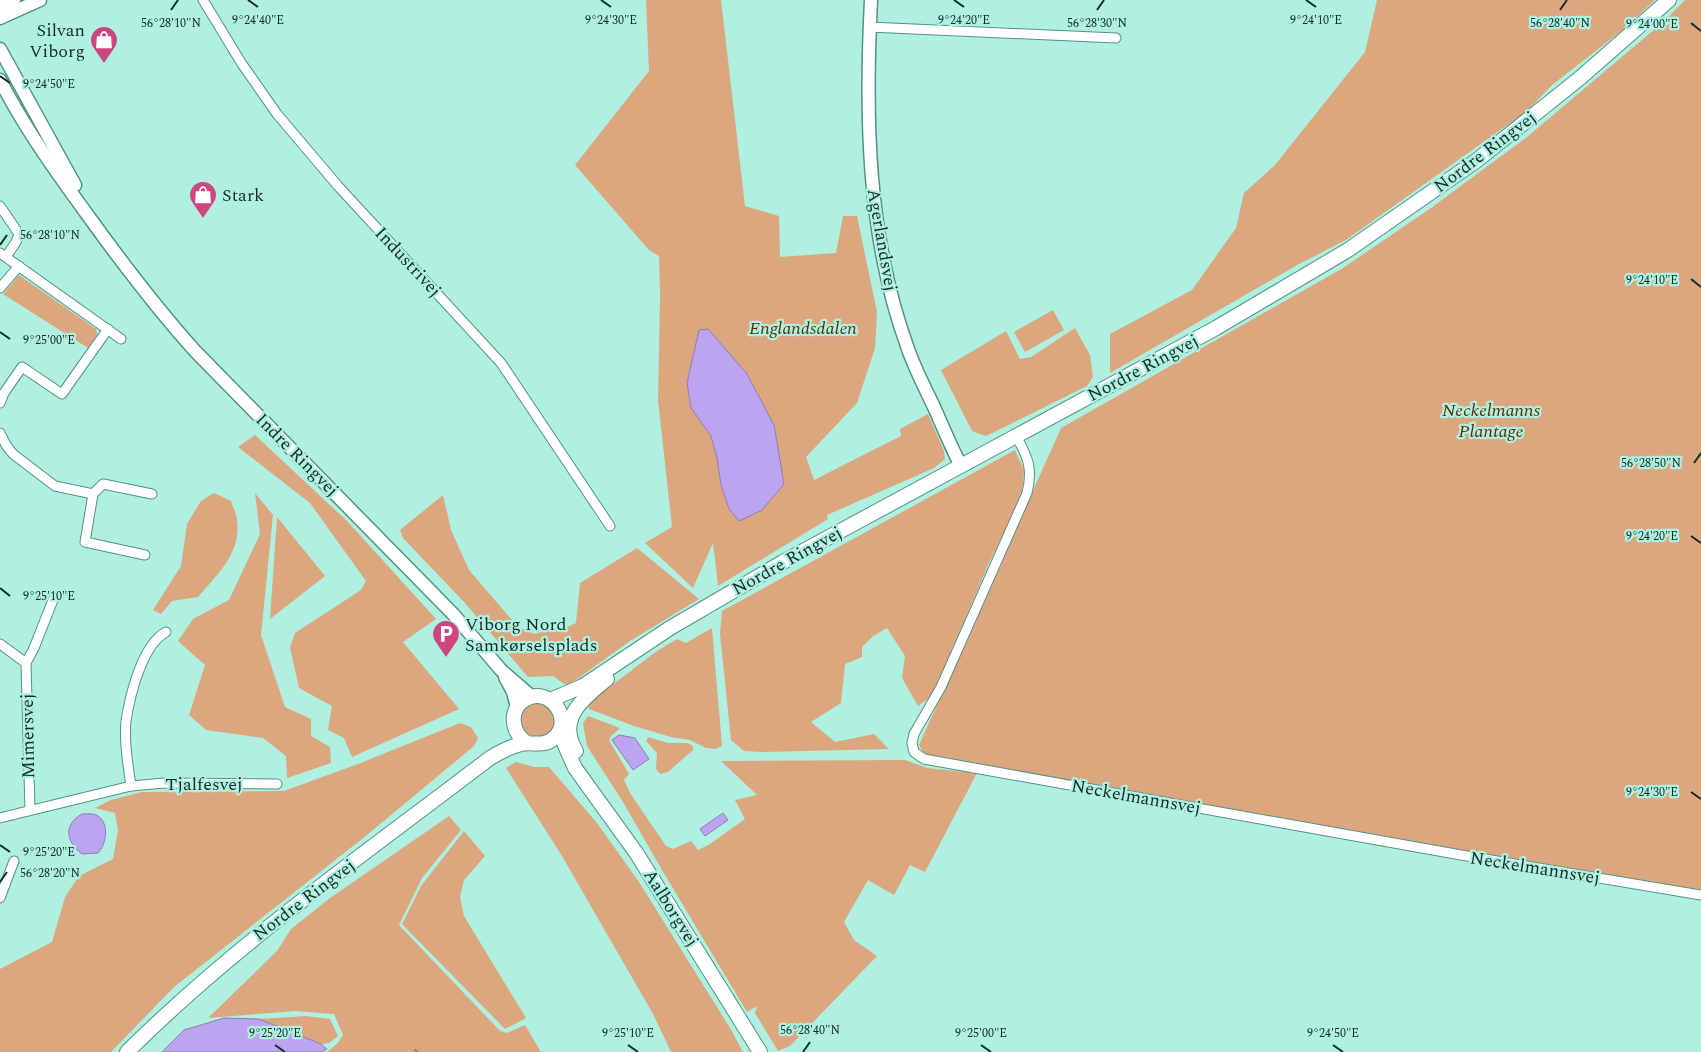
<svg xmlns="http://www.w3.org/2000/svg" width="1701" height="1052" viewBox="0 0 1701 1052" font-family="Spectral,serif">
  <rect width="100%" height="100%" fill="#aff0e0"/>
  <!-- green -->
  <g fill="#dca77f" fill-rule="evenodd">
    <path d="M 646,0 L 721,0 L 745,206 L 779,216 L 780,257 L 836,253 L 843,216 L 857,216 L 877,312 L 875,348 L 857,403 L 806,457 L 814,480 L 901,436 L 900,429 L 928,414 L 944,451 L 945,459 L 934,468 L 827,515 L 828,519 L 718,586 L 713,543 L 693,588 L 645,543 L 672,527 L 658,400 L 660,296 L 659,256 L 649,250 L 575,165 L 649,71 ZM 694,357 L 784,484 L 762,510 L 721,485 L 717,458 L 711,436 L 687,383 Z"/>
    <path d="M 1377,0 L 1655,0 L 1624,29 L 1552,85 L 1527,111 L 1346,240 L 1299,264 L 1110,373 L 1110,334 L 1192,290 L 1236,228 L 1244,193 L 1275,165 L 1365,52 Z"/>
    <path d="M 1685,0 L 1701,0 L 1701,898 L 925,755 L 919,745 L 1061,428 L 1343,268 L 1431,208 L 1527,137 L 1662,23 Z"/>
    <path d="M 19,275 L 96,329 L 97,335 L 88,348 L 3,294 Z"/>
    <path d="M 1053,310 L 1064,330 L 1025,352 L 1014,332 Z"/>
    <path d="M 1075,328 L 1090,355 L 1093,377 L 1087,386 L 986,436 L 972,431 L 941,370 L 1006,331 L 1020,359 L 1031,357 Z"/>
    <path d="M 255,435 L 348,522 L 436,619 L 403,642 L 459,709 L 352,757 L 344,738 L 328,730 L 332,706 L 299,688 L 290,648 L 295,633 L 361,590 L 366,581 L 310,503 L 238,447 Z"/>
    <path d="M 1015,450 L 1024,470 L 1022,495 L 989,563 L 932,696 L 918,706 L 902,678 L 905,656 L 887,628 L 873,636 L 862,647 L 862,657 L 845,664 L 841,703 L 811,722 L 835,742 L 874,734 L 889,749 L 761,752 L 744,751 L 731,740 L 720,634 L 722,611 Z"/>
    <path d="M 214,493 L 231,501 C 233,507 236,513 237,520 C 242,552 217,575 198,597 L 172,601 L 161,614 L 153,610 L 181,566 L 187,524 L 201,501 Z"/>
    <path d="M 255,493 L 273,515 L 261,635 L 285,707 L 311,719 L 311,736 L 330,747 L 331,763 L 287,778 L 286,756 L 263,738 L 206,730 L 189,715 L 205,665 L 178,641 L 193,619 L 229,600 L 260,534 Z"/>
    <path d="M 443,495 L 451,530 L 469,570 L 518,627 L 535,634 L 554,628 L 563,629 L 576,623 L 580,583 L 637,548 L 699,599 L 630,641 L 569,685 L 564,684 L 553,676 L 528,677 L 465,603 L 403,538 L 400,530 Z"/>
    <path d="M 277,517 L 325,576 L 270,619 Z"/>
    <path d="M 712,628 L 722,746 L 715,749 L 706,748 L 690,740 L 671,737 L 634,726 L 589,709 L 589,705 L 595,698 L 657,651 L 677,639 L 686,643 Z"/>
    <circle cx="538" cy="720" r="17"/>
    <path d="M 588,716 L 620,728 L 611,736 L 609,740 L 629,774 L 624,780 L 630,793 L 666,846 L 673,849 L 691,841 L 698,850 L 710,844 L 745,819 L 735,800 L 757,795 L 721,761 L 905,760 L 927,768 L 977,773 L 925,872 L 910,865 L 894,895 L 868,880 L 844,922 L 854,940 L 877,956 L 790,1046 L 778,1051 L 755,1013 L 757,1006 L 747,1012 L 662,870 L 623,802 L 587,746 L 583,723 Z"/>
    <path d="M 460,723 L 471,727 L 478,738 L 474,746 L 367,835 L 174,987 L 111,1052 L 0,1052 L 0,969 L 52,942 L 65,897 L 79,876 L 113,859 L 118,830 L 115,813 L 95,808 L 111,800 L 142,792 L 284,791 L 358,764 Z"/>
    <path d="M 648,737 L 668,743 L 687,743 L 693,746 L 693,750 L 668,772 L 660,774 L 656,769 L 657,753 L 646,741 Z"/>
    <path d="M 516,762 L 534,767 L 549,767 L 597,823 L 639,882 L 730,1028 L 743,1052 L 671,1052 L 653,1014 L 562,856 L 506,768 Z"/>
    <path d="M 449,816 L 461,830 L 422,878 L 399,925 L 500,1031 L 507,1033 L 525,1025 L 541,1052 L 327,1052 L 337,1044 L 343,1035 L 334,1014 L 295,1011 L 208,1018 L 277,951 L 291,929 L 330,898 Z"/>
    <path d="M 464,831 L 485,856 L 464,880 L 460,897 L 464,916 L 526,1018 L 505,1029 L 402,924 L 421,886 Z"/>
    <path d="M 306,1016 L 330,1019 L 338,1036 L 329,1043 L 321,1044 L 259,1019 Z"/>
  </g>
  <!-- water -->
  <g fill="#bca4f1" stroke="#8980b4">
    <path d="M 708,329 L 747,374 L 774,425 L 784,484 L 762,510 L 739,521 L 729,509 L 721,485 L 717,458 L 711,436 L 691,408 L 687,383 L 699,330 Z"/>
    <path d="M 619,735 L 635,738 L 649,759 L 633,770 L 612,740 Z"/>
    <path d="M 723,813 L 728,820 L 705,836 L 700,829 Z"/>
    <path d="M 82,814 C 87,814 93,813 98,816 C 110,824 106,845 98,853 L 82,854 C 67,843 62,825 82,814 Z"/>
    <path d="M 224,1018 L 259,1019 L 321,1044 L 327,1049 L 321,1052 L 162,1052 L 184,1030 Z"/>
  </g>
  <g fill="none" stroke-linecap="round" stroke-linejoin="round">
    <!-- stream -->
    <path stroke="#8980b4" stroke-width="2.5" d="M 415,1050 L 418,1052"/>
    <defs>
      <g id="street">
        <path d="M 203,0 L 242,64 L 277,114 L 338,186 L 501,363 L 610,526"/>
        <path d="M 869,27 L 1116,38"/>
        <path d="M 0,206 L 19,234 L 16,242 L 6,257"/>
        <path d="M 0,253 L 121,339"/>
        <path d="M 0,288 L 19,266"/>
        <path d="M 0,403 L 4,393 L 22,367 L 62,394 L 108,329"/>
        <path d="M 0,433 L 6,445 L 13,454 L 55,486 L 93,494 L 103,484 L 152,494"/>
        <path d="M 1016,436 C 1028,457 1033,469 1027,493 L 941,687 L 914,734 L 912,743 L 914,752 L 924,759 L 1461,855 L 1701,895"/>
        <path d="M 93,494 L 85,542 L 145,555"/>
        <path d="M 0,644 L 26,663 L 30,810"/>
        <path d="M 26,663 L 34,648 L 53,600"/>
        <path d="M 131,786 C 128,765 124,742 126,721 C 130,695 142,645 166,632"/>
        <path d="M 0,818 L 131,786 L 164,783 L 277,784"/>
        <path d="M 0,898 L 14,861"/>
      </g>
      <g id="secondary">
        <path d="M 871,0 C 865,117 867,237 908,349 C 915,369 925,388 934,407 C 943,427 951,447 961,466"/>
        <path d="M 0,6 L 14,0"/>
        <path d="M 0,18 L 40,0"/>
        <path d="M 0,49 L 75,185"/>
        <path d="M 0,80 C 25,129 57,173 89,217 C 123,264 157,309 196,352 L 454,615 L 501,670 L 532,697"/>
        <path d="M 505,677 L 513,692 L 517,707"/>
      </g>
      <g id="primary">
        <path d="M 550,700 L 583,686 L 670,628 L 783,562 L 1216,328 L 1348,250 L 1476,161 L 1580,78 L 1669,0"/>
        <path d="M 559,732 L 575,768 L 637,854 L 760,1052"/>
        <path d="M 576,751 C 556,718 584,698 607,679"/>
        <path d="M 127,1052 C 238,942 366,853 490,758 C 500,752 509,747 521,744 C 533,741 543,748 554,738 C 574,720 551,686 526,699 C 508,709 511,733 527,743"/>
      </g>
    </defs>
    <!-- street casing -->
    <use href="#street" stroke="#539284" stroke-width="11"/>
    <!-- secondary casing -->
    <use href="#secondary" stroke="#539284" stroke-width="15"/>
    <!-- primary casing -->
    <use href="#primary" stroke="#539284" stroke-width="16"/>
    <!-- street -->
    <use href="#street" stroke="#fff" stroke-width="9"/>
    <!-- secondary -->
    <use href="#secondary" stroke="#fff" stroke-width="12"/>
    <!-- primary -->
    <use href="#primary" stroke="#fff" stroke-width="14"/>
  </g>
  <!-- ticks -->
  <path fill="none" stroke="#122d27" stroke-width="2" d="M 248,0 L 258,7M 601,0 L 611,7M 954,0 L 964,7M 1306,0 L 1316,7M 171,10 L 178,0M 1097,10 L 1104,0M 1560,10 L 1567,0M 1691,23 L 1701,31M 0,76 L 10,83M 0,245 L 7,235M 1691,279 L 1701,287M 0,332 L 10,339M 1694,463 L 1701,453M 1691,536 L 1701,543M 0,588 L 10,596M 1691,792 L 1701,799M 0,845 L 10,852M 0,882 L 7,872M 275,1045 L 285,1052M 628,1045 L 638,1052M 981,1045 L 991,1052M 1333,1045 L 1343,1052M 803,1052 L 810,1042"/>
  <!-- icons -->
  <defs>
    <symbol id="shop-pin" viewBox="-11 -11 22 30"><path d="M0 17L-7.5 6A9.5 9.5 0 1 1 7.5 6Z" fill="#ce457f" stroke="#aff0e0"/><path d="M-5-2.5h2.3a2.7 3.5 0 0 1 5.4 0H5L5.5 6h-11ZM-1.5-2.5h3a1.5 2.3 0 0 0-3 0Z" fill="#fff"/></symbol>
    <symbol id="parking-pin" viewBox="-11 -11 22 30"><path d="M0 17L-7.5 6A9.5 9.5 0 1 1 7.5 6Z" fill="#ce457f" stroke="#aff0e0"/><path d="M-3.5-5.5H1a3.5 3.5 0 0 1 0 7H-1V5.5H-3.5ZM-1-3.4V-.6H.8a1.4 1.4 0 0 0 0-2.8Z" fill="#fff"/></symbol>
  </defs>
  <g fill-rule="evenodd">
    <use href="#shop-pin" x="88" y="24" width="32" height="43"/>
    <use href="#shop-pin" x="187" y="179" width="32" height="43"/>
    <use href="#parking-pin" x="430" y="618" width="32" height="43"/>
  </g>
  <g text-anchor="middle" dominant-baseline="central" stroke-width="4.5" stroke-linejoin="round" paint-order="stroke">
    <!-- poi labels -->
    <g font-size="18" fill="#122d27" stroke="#aff0e0" text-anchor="start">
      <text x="85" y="30" text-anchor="end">Silvan<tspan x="85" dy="21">Viborg</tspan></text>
      <text x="222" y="195">Stark</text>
      <text x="465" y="624">Viborg Nord<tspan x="465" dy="21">Samkørselsplads</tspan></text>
    </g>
    <!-- street labels -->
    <g font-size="18" fill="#122d27" stroke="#aff0e0">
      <text transform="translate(1485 152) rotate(-37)">Nordre Ringvej</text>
      <text transform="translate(882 240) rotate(80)">Agerlandsvej</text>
      <text transform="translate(408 262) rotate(47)">Industrivej</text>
      <text transform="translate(1143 368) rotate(-28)">Nordre Ringvej</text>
      <text transform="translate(297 455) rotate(45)">Indre Ringvej</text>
      <text transform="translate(787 561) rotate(-29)">Nordre Ringvej</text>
      <text transform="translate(28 736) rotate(-91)">Mimersvej</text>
      <text x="204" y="784">Tjalfesvej</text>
      <text transform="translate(1136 797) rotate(10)">Neckelmannsvej</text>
      <text transform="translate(1535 868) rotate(9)">Neckelmannsvej</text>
      <text transform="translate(304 900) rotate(-37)">Nordre Ringvej</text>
      <text transform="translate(671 908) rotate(58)">Aalborgvej</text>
    </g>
    <!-- park labels -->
    <g font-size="18" font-style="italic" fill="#5a2d00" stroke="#aff0e0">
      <text x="803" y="328">Englandsdalen</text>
      <text x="1491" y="410">Neckelmanns<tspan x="1491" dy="21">Plantage</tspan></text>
    </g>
  </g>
  <g font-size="12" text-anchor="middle" fill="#122d27" stroke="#aff0e0" stroke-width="4.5" stroke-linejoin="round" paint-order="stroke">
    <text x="258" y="24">9°24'40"E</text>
    <text x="964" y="24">9°24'20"E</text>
    <text x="1316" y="24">9°24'10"E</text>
    <text x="611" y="24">9°24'30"E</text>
    <text x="1097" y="27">56°28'30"N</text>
    <text x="1560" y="27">56°28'40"N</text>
    <text x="171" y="27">56°28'10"N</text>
    <text x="1652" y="28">9°24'00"E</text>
    <text x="49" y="88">9°24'50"E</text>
    <text x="50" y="239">56°28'10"N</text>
    <text x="1652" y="284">9°24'10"E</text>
    <text x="49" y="344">9°25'00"E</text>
    <text x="1651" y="467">56°28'50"N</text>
    <text x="1652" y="540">9°24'20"E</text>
    <text x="49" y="600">9°25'10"E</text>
    <text x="1652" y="796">9°24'30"E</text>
    <text x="49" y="856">9°25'20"E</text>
    <text x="50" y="877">56°28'20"N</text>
    <text x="810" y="1034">56°28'40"N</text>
    <text x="275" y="1037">9°25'20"E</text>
    <text x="628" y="1037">9°25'10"E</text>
    <text x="981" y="1037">9°25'00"E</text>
    <text x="1333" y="1037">9°24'50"E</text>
  </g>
</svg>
